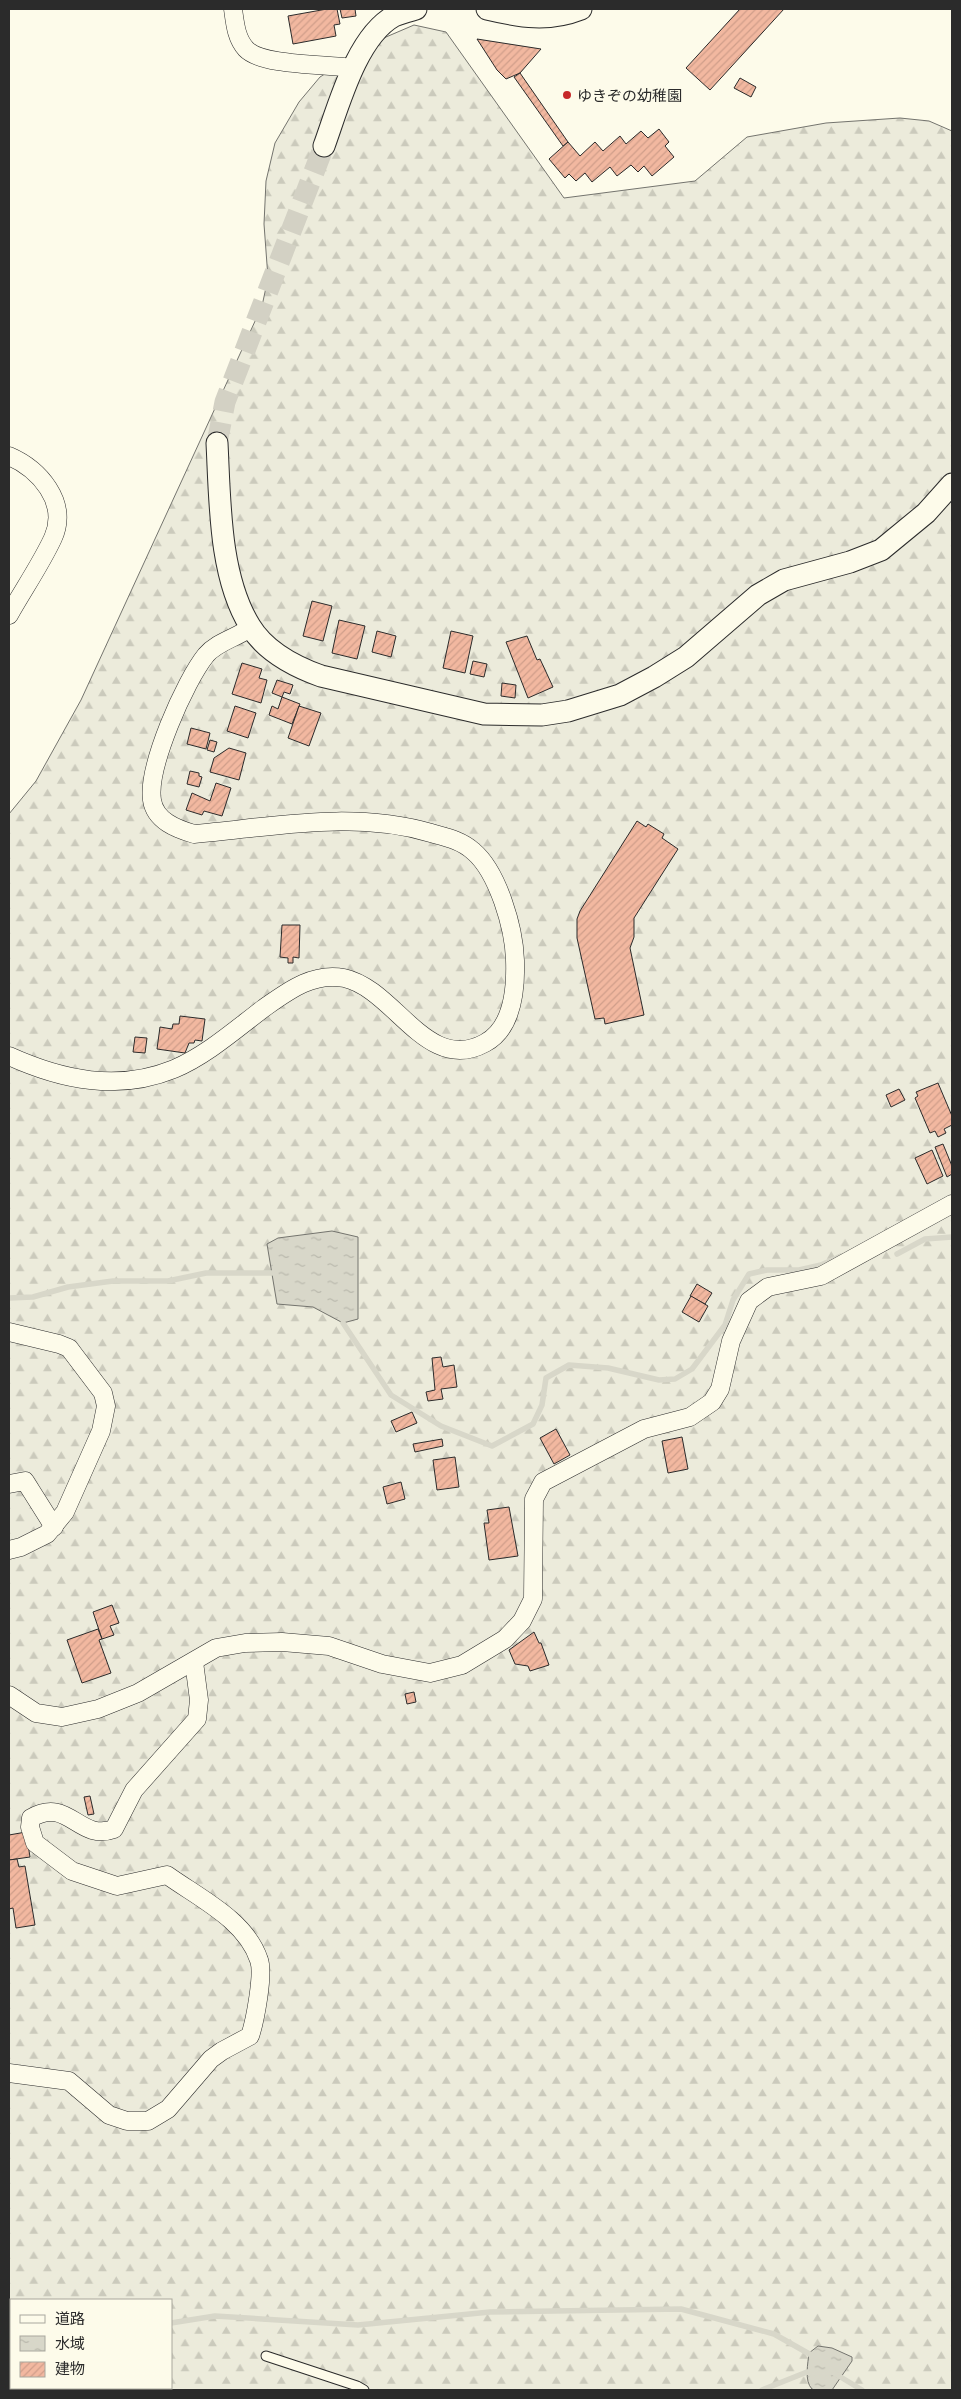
<svg xmlns="http://www.w3.org/2000/svg" width="961" height="2399" viewBox="0 0 961 2399" font-family="'Exo 2','Noto Sans JP',sans-serif">
  <defs>
    <pattern id="forest-firs" width="22" height="20" patternUnits="userSpaceOnUse" patternTransform="scale(1.25)"><rect width="22" height="20" fill="#ecebdb"/><path d="M5 1l3.5 6h-7zM16 11l3.5 6h-7z" fill="#cbcabc"/></pattern>
    <pattern id="water-ripples" width="26" height="14" patternUnits="userSpaceOnUse" patternTransform="scale(1.25)"><rect width="26" height="14" fill="#d8d7c9"/><path d="M2 4q2-2 4 0t4 0M15 11q2-2 4 0t4 0" fill="none" stroke="#bab9ad"/></pattern>
    <pattern id="building-hatch" width="6" height="6" patternUnits="userSpaceOnUse" patternTransform="scale(1.25)"><rect width="6" height="6" fill="#f2b8a0"/><path d="M-1 1l2-2M0 6l6-6M5 7l2-2" fill="none" stroke="#d09e8a"/></pattern>
  </defs>
  <rect width="100%" height="100%" fill="#fdfbea"/>
  <!-- forest -->
  <path fill="url(#forest-firs)" stroke="#74746e" fill-rule="evenodd" d="M 414,25 L 446,32 L 564,198 L 695,181 L 747,137 L 826,123 L 900,118 L 929,121 L 952,131 L 952,2390 L 9,2390 L 9,814 L 36,781 L 81,700 L 262,306 L 268,278 L 264,224 L 266,181 L 275,143 L 299,102 L 320,77 L 379,40 ZM 11,2300 L 171,2300 L 171,2388 L 11,2388 Z"/>
  <!-- water -->
  <g fill="url(#water-ripples)" stroke="#74746e">
    <path d="M 332,1231 L 358,1237 L 358,1319 L 343,1323 L 313,1307 L 277,1304 L 267,1244 L 278,1238 Z"/>
    <path d="M 818,2346 L 832,2348 L 852,2357 L 852,2361 L 832,2390 C 827,2390 816,2392 812,2389 C 804,2381 808,2363 809,2353 Z"/>
  </g>
  <g fill="none" stroke-linecap="round" stroke-linejoin="round">
    <!-- stream -->
    <g stroke="#d8d7c9" stroke-width="5.5">
      <path d="M 897,1254 L 925,1239 L 952,1237"/>
      <path d="M 9,1298 L 33,1297 L 68,1287 L 113,1281 L 168,1281 L 206,1273 L 272,1273"/>
      <path d="M 343,1323 L 391,1395 L 441,1426 L 492,1446 L 533,1424 L 542,1405 L 546,1378 L 569,1365 L 608,1368 L 659,1380 L 675,1379 L 692,1369 L 725,1325 L 733,1300 L 749,1274 L 767,1270 L 799,1270 L 821,1265 L 841,1256"/>
      <path d="M 9,2320 L 11,2319"/>
      <path d="M 171,2323 L 215,2316 L 358,2325 L 490,2312 L 681,2309 L 774,2334 L 813,2356"/>
      <path d="M 834,2373 L 862,2390"/>
      <path d="M 762,2390 L 807,2372 L 814,2373"/>
    </g>
  </g>
  <!-- building -->
  <g fill="url(#building-hatch)" stroke="#2b2b2b">
    <path d="M 327,9 L 337,9 L 340,24 L 334,25 L 336,36 L 293,44 L 288,16 Z"/>
    <path d="M 340,9 L 355,9 L 356,16 L 342,18 Z"/>
    <path d="M 740,9 L 784,9 L 710,90 L 686,68 Z"/>
    <path d="M 477,39 L 541,49 L 520,73 L 506,79 L 497,70 Z"/>
    <path d="M 520,73 L 568,142 L 563,146 L 514,77 Z"/>
    <path d="M 740,78 L 756,87 L 751,97 L 734,88 Z"/>
    <path d="M 659,129 L 669,142 L 665,146 L 674,157 L 652,176 L 644,166 L 638,172 L 631,165 L 617,176 L 610,167 L 592,182 L 585,173 L 576,181 L 569,174 L 565,178 L 549,159 L 568,142 L 580,156 L 595,142 L 603,151 L 620,136 L 626,144 L 641,131 L 648,138 Z"/>
    <path d="M 312,601 L 332,606 L 323,641 L 303,636 Z"/>
    <path d="M 339,620 L 365,626 L 357,659 L 332,653 Z"/>
    <path d="M 377,631 L 396,636 L 391,657 L 372,652 Z"/>
    <path d="M 451,631 L 473,636 L 465,673 L 443,668 Z"/>
    <path d="M 527,636 L 537,660 L 540,659 L 553,687 L 528,698 L 506,642 Z"/>
    <path d="M 473,661 L 487,664 L 484,677 L 470,674 Z"/>
    <path d="M 242,663 L 262,669 L 259,678 L 267,680 L 261,703 L 232,694 Z"/>
    <path d="M 277,680 L 293,685 L 290,694 L 284,692 L 282,697 L 272,693 Z"/>
    <path d="M 502,683 L 516,685 L 515,698 L 501,696 Z"/>
    <path d="M 282,697 L 300,704 L 292,724 L 269,715 L 272,706 L 278,709 Z"/>
    <path d="M 235,706 L 256,713 L 248,738 L 227,731 Z"/>
    <path d="M 299,706 L 321,713 L 309,746 L 288,738 Z"/>
    <path d="M 191,728 L 210,733 L 206,749 L 187,744 Z"/>
    <path d="M 210,740 L 217,742 L 214,752 L 207,750 Z"/>
    <path d="M 229,748 L 246,753 L 239,780 L 210,772 L 214,758 Z"/>
    <path d="M 190,771 L 199,773 L 199,776 L 202,777 L 199,787 L 187,784 Z"/>
    <path d="M 216,783 L 231,788 L 222,816 L 204,811 L 202,815 L 186,810 L 192,793 L 210,801 Z"/>
    <path d="M 637,821 L 646,827 L 648,824 L 664,834 L 662,838 L 678,849 L 634,918 L 634,937 L 630,948 L 644,1015 L 605,1024 L 604,1018 L 595,1019 L 577,938 L 577,919 L 580,911 Z"/>
    <path d="M 282,925 L 300,925 L 299,958 L 293,957 L 293,963 L 288,963 L 288,958 L 280,957 Z"/>
    <path d="M 180,1016 L 205,1019 L 202,1041 L 195,1040 L 194,1043 L 189,1043 L 185,1053 L 157,1049 L 160,1027 L 172,1029 L 173,1024 L 179,1024 Z"/>
    <path d="M 135,1037 L 147,1038 L 145,1053 L 133,1052 Z"/>
    <path d="M 938,1083 L 952,1116 L 952,1125 L 944,1129 L 946,1133 L 938,1137 L 935,1131 L 930,1133 L 915,1098 L 918,1096 L 916,1092 Z"/>
    <path d="M 899,1089 L 905,1100 L 891,1107 L 886,1095 Z"/>
    <path d="M 943,1144 L 952,1166 L 952,1174 L 947,1177 L 935,1147 Z"/>
    <path d="M 932,1150 L 943,1176 L 927,1184 L 915,1158 Z"/>
    <path d="M 697,1284 L 712,1293 L 705,1304 L 690,1296 Z"/>
    <path d="M 691,1296 L 708,1306 L 699,1322 L 682,1312 Z"/>
    <path d="M 441,1357 L 443,1367 L 454,1365 L 457,1387 L 441,1389 L 443,1399 L 428,1401 L 426,1392 L 435,1390 L 432,1358 Z"/>
    <path d="M 412,1412 L 417,1423 L 396,1432 L 391,1421 Z"/>
    <path d="M 556,1429 L 570,1455 L 554,1464 L 540,1438 Z"/>
    <path d="M 682,1437 L 688,1469 L 668,1473 L 662,1441 Z"/>
    <path d="M 442,1439 L 443,1446 L 415,1452 L 413,1444 Z"/>
    <path d="M 455,1457 L 459,1487 L 437,1490 L 433,1460 Z"/>
    <path d="M 401,1482 L 405,1499 L 387,1504 L 383,1487 Z"/>
    <path d="M 509,1507 L 518,1556 L 489,1560 L 484,1523 L 489,1523 L 487,1510 Z"/>
    <path d="M 112,1605 L 119,1623 L 110,1626 L 114,1635 L 102,1639 L 93,1612 Z"/>
    <path d="M 98,1629 L 102,1639 L 99,1640 L 111,1673 L 82,1683 L 67,1640 Z"/>
    <path d="M 534,1632 L 539,1643 L 541,1643 L 549,1665 L 530,1671 L 528,1666 L 515,1664 L 509,1650 Z"/>
    <path d="M 414,1692 L 416,1702 L 407,1704 L 405,1694 Z"/>
    <path d="M 90,1796 L 94,1814 L 88,1815 L 84,1797 Z"/>
    <path d="M 26,1832 L 30,1857 L 9,1860 L 9,1835 Z"/>
    <path d="M 17,1859 L 19,1867 L 25,1866 L 35,1925 L 16,1928 L 13,1908 L 9,1909 L 9,1860 Z"/>
  </g>
  <g fill="none" stroke-linecap="round" stroke-linejoin="round">
    <!-- tertiary-tunnel -->
    <path stroke="#d3d1c4" stroke-width="21" stroke-dasharray="21 11" stroke-linecap="butt" d="M 217,443 L 225,402 L 324,146"/>
    <defs>
      <path id="service" d="M 266,2356 L 357,2386 L 364,2390"/>
      <g id="minor">
        <path d="M 233,9 C 235,23 236,38 246,49 C 262,66 326,64 352,68"/>
        <path d="M 9,456 C 39,469 69,502 53,538 C 41,564 23,590 9,615"/>
        <path d="M 9,1056 C 62,1080 118,1092 174,1069 C 207,1055 236,1029 264,1008 C 288,991 313,972 344,978 C 395,989 427,1075 485,1043 C 513,1028 516,988 515,960 C 514,928 498,872 473,851 C 461,840 445,837 431,833 C 351,810 274,827 194,834 C 177,829 155,821 152,800 C 147,767 185,681 206,655 C 218,641 237,638 251,627"/>
        <path d="M 9,1332 L 59,1344 L 69,1348 L 103,1393 L 106,1406 L 101,1431 L 65,1512 L 47,1534 L 21,1547 L 9,1550"/>
        <path d="M 9,1484 L 25,1481 L 54,1527"/>
        <path d="M 9,1695 L 36,1713 L 62,1717 L 98,1709 L 138,1693 L 216,1648 L 245,1643 L 282,1642 L 329,1646 L 382,1664 L 430,1673 L 462,1665 L 505,1639 L 522,1621 L 533,1599 L 534,1499 L 543,1482 L 644,1429 L 690,1417 L 712,1402 L 720,1389 L 731,1341 L 749,1301 L 768,1287 L 821,1276 L 952,1204"/>
        <path d="M 9,2073 L 69,2081 L 109,2115 L 127,2121 L 148,2121 L 168,2109 L 211,2059 L 222,2051 L 250,2036 C 255,2021 264,1974 259,1960 C 246,1920 199,1898 167,1875 L 117,1886 L 72,1871 L 35,1843 L 30,1827 L 31,1818 C 69,1796 78,1842 114,1829 L 134,1790 L 197,1719 L 199,1700 L 194,1662"/>
      </g>
      <g id="tertiary">
        <path d="M 487,9 C 521,17 548,22 581,9"/>
        <path d="M 324,146 C 338,108 356,37 394,16 C 401,13 409,11 416,9"/>
        <path d="M 217,443 C 220,501 219,576 250,626 C 265,651 296,667 321,676 L 484,714 L 542,715 L 568,711 L 620,695 L 654,677 L 686,657 L 758,595 L 784,580 L 850,562 L 881,550 L 926,513 L 952,484"/>
      </g>
    </defs>
    <!-- service casing -->
    <use href="#service" stroke="#2b2b2b" stroke-width="11"/>
    <!-- minor casing -->
    <use href="#minor" stroke="#2b2b2b" stroke-width="19"/>
    <!-- tertiary casing -->
    <use href="#tertiary" stroke="#2b2b2b" stroke-width="23"/>
    <!-- service -->
    <use href="#service" stroke="#fdfbea" stroke-width="9"/>
    <!-- minor -->
    <use href="#minor" stroke="#fdfbea" stroke-width="18"/>
    <!-- tertiary -->
    <use href="#tertiary" stroke="#fdfbea" stroke-width="21"/>
  </g>
  <!-- markers -->
  <circle fill="#c62828" stroke="#fdfbea" stroke-width="2" cx="567" cy="95" r="5"/>
  <g text-anchor="middle" dominant-baseline="central" stroke-width="4" stroke-linejoin="round" paint-order="stroke">
    <!-- poi labels -->
    <g font-size="15" fill="#2b2b2b" stroke="#fdfbea" text-anchor="start">
      <text x="577" y="95">ゆきぞの幼稚園</text>
    </g>
  </g>
  <!-- border -->
  <rect width="961" height="2399" fill="none" stroke="#2b2b2b" stroke-width="20"/>
  <!-- legend -->
  <rect x="10" y="2299" width="162" height="90" fill="#fdfbea" stroke="#a9a89e"/>
  <rect x="20" y="2315" width="25" height="8" fill="#fdfbea" stroke="#a9a89e"/>
  <text x="55" y="2324" font-size="15" fill="#2b2b2b">道路</text>
  <rect x="20" y="2336" width="25" height="15" fill="url(#water-ripples)" stroke="#a9a89e"/>
  <text x="55" y="2349" font-size="15" fill="#2b2b2b">水域</text>
  <rect x="20" y="2362" width="25" height="15" fill="url(#building-hatch)" stroke="#a9a89e"/>
  <text x="55" y="2374" font-size="15" fill="#2b2b2b">建物</text>
</svg>
